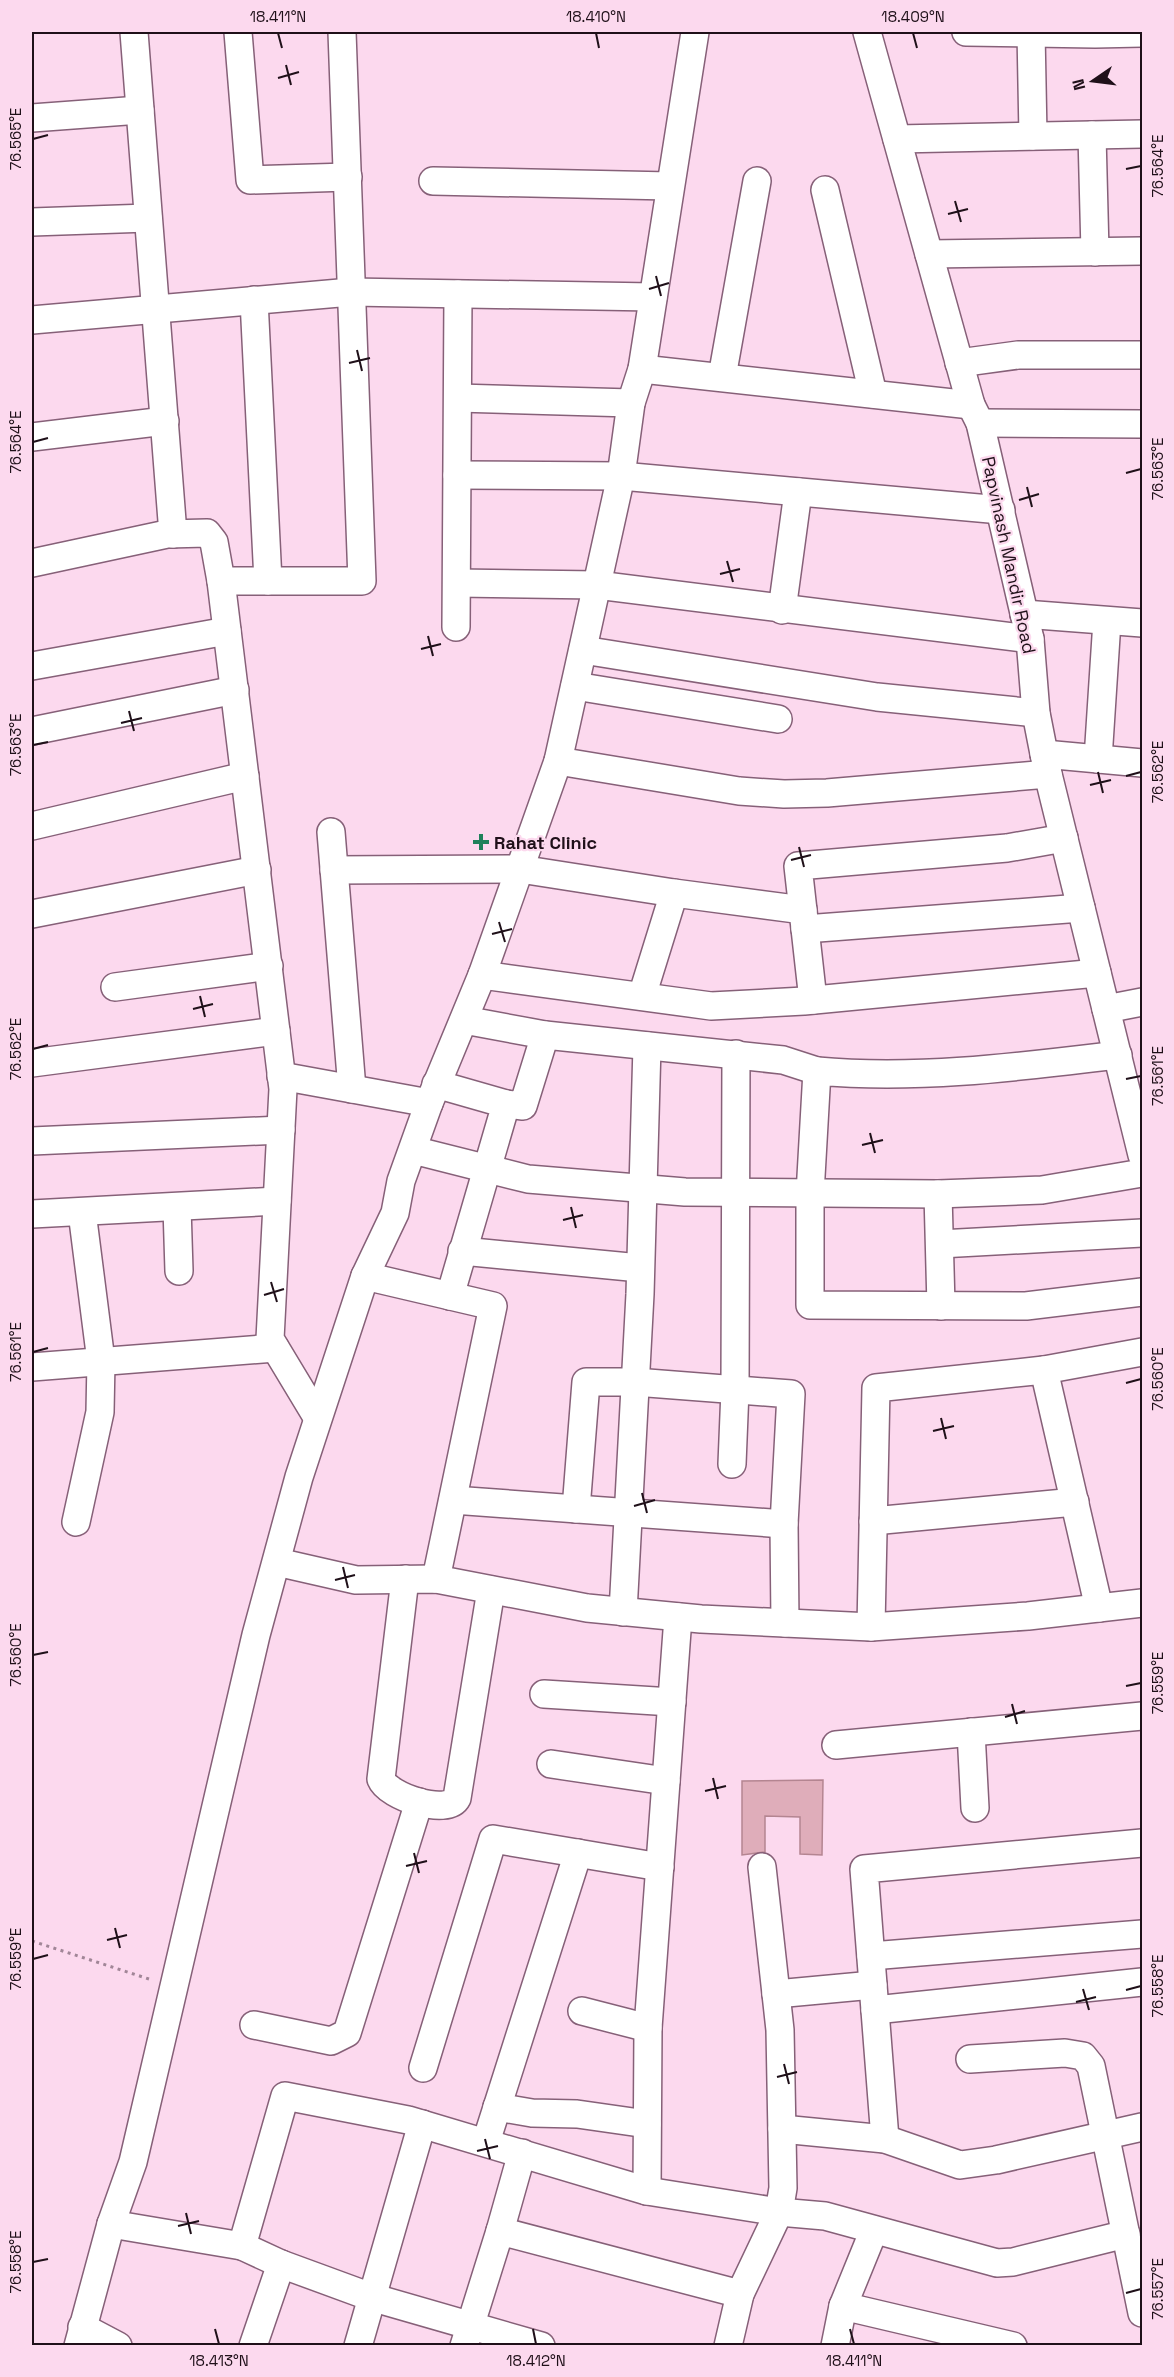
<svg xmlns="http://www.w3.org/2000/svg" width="1174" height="2377" viewBox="0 0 1174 2377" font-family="'Space Grotesk',sans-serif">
  <rect width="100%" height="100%" fill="#fcd9ee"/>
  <!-- building -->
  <path fill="#dfadba" stroke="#b48591" stroke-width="1.5" d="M 823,1780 L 822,1855 L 800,1854 L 800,1817 L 765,1816 L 765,1852 L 742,1855 L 742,1781 Z"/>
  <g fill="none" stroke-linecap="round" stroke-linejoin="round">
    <defs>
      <g id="minor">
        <path d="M 134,32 L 173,534"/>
        <path d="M 238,32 L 250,180 L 348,177"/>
        <path d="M 867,32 L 971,405 L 980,423 L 1030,639 L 1036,713 L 1048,774 L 1142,1155"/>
        <path d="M 966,32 L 1095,34 L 1142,33"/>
        <path d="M 1031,32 L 1033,136"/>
        <path d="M 32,118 L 140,110"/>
        <path d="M 1092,135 L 1095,252"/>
        <path d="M 897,139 L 1142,134"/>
        <path d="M 433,181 L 670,186"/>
        <path d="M 825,190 L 873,394"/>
        <path d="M 32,222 L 148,218"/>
        <path d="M 929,254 L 1142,251"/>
        <path d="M 254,300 L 268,581"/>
        <path d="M 32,320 L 351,292 L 653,297"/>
        <path d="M 959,363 L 1018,355 L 1142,355"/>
        <path d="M 642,369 L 971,405"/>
        <path d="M 722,377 L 757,181"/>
        <path d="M 458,398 L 631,403"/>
        <path d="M 980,423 L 1142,424"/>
        <path d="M 32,437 L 165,421"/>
        <path d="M 457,475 L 621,476 L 1001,510"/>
        <path d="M 32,563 L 167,534 L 207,533 L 214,542 L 221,581"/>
        <path d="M 457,583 L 597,585 L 1030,639"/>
        <path d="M 782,610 L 798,492"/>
        <path d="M 1024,614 L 1142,623"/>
        <path d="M 456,627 L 458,294"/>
        <path d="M 583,650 L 877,697 L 1036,713"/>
        <path d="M 32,666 L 227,631"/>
        <path d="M 575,686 L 778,719"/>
        <path d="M 32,731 L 235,690"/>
        <path d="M 1044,754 L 1142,763"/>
        <path d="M 1098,759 L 1107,621"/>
        <path d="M 558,761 L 739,791 L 784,794 L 827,793 L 1048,774"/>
        <path d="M 32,826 L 245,776"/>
        <path d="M 331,832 L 352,1089"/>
        <path d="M 334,870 L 520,869 L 674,893 L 803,910"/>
        <path d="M 32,914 L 257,870"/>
        <path d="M 805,929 L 1081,908"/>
        <path d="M 482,975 L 711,1006 L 804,1001 L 1097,973"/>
        <path d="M 115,987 L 269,966"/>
        <path d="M 642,996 L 674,893"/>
        <path d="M 813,1000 L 798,866 L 1007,848 L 1064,838"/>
        <path d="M 1106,1009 L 1142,1002"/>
        <path d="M 464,1020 L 545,1035 L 783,1060 L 817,1071"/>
        <path d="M 1118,1055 C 1018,1067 917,1080 817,1071 L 810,1194 L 810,1305 L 1026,1306 L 1142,1292"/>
        <path d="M 32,1063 L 276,1031"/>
        <path d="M 281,1076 L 429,1103"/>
        <path d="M 436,1084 L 506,1104 L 450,1296"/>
        <path d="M 506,1104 L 523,1106 L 545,1035"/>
        <path d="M 32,1141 L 281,1130"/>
        <path d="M 413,1150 L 528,1179 L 685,1192 L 938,1194 L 1042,1190 L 1142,1173"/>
        <path d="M 938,1194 L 941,1306"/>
        <path d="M 177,1207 L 179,1271"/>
        <path d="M 32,1214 L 277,1201"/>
        <path d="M 940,1244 L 1142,1233"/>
        <path d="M 462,1251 L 640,1268"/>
        <path d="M 365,1276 L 493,1306 L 436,1579"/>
        <path d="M 32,1367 L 275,1348"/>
        <path d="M 1044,1370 L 1142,1352"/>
        <path d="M 317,1417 L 270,1339 L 283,1089 L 221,581 L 362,581 L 342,32"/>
        <path d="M 732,1464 L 735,1390 L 736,1054"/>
        <path d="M 453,1500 L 784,1524"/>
        <path d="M 576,1509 L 586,1382 L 635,1382 L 791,1394 L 784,1524 L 785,1623"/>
        <path d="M 873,1521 L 1075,1502"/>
        <path d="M 76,1522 L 100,1412 L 101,1361 L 82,1212"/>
        <path d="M 277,1562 L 356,1580 L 436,1579 L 587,1608 L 701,1619 L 871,1627 L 1028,1616 L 1142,1603"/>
        <path d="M 405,1579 L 381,1779 C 388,1797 448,1816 457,1798 L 491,1590"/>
        <path d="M 623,1612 L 640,1294 L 647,1046"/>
        <path d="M 871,1627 L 876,1388 L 1044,1370 L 1099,1608"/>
        <path d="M 544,1694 L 672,1702"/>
        <path d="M 971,1732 L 975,1808"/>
        <path d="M 836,1745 L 1142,1716"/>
        <path d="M 551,1764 L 666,1781"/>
        <path d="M 871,1956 L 1142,1934"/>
        <path d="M 776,1994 L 873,1985"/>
        <path d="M 875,2010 L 1142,1982"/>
        <path d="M 582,2011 L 648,2028"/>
        <path d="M 254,2025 L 331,2041 L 347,2033 L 419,1802"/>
        <path d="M 970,2059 L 1065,2053 L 1083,2056 L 1091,2066 L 1142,2313"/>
        <path d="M 423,2068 L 493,1839 L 660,1867"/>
        <path d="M 497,2107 L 532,2113 L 577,2114 L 647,2124"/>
        <path d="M 782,2129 L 885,2139 L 960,2165 L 996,2160 L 1142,2127"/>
        <path d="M 885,2139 L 864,1869 L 1142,1843"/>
        <path d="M 486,2142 L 578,1853"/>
        <path d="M 647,2191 L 648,2028 L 678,1617"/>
        <path d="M 111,2224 L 242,2246 L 281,2264 L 371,2297 L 541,2346"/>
        <path d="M 500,2231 L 522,2153"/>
        <path d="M 242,2246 L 285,2096 L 408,2120 L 647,2191 L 779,2212 L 825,2216 L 997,2263 L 1013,2262 L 1126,2234"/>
        <path d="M 843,2306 L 874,2230"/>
        <path d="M 82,2327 L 118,2346"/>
        <path d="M 78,2346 L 111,2224 L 133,2162 L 256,1635 L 299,1477 L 365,1276 L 395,1213 L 401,1181 L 429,1103 L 482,975 L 558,761 L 621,476 L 631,403 L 642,369 L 695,32"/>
        <path d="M 253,2346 L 281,2264"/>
        <path d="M 358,2346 L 422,2124"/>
        <path d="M 464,2346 L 500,2231 L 740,2294"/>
        <path d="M 728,2346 L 740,2294 L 779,2212 L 783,2188 L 780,2030 L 762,1867"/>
        <path d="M 835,2346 L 843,2306 L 1013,2346"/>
      </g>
    </defs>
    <!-- minor casing -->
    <use href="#minor" stroke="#866078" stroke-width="30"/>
    <!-- path -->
    <path stroke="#a18697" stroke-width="3" stroke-dasharray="3 4.5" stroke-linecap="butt" d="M 32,1941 L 152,1980"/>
    <!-- minor -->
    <use href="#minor" stroke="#fff" stroke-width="27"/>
  </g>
  <!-- ticks -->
  <path fill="none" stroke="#1f1019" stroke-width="2" d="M 278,33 L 282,48M 596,33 L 599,48M 913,33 L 917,48M 286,65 L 291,85M 278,78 L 299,72M 33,139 L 48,135M 1126,169 L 1141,166M 955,201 L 961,222M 948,214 L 968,209M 656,276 L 661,296M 649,289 L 669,283M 357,350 L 362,371M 349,363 L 370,358M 33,442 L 48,438M 1126,473 L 1141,469M 1027,487 L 1032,507M 1019,500 L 1039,494M 727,561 L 733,582M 720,574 L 740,569M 428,636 L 433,656M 421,649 L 441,644M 129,711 L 134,731M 121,723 L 142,718M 33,745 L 48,742M 1098,772 L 1103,793M 1126,776 L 1141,772M 1090,785 L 1111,780M 799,847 L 804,867M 791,860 L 811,855M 499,922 L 505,942M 492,934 L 512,929M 200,996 L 205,1017M 193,1009 L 213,1004M 33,1049 L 48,1045M 1126,1079 L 1141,1076M 870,1133 L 875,1153M 862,1145 L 883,1140M 571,1207 L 576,1228M 563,1220 L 583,1215M 271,1282 L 277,1302M 264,1295 L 284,1289M 33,1352 L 48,1348M 1126,1383 L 1141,1379M 941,1418 L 946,1439M 933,1431 L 954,1426M 642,1493 L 647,1513M 634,1506 L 655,1500M 343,1567 L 348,1588M 335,1580 L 355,1575M 33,1655 L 48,1652M 1126,1686 L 1141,1683M 1012,1704 L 1017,1724M 1005,1717 L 1025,1711M 713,1778 L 718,1799M 705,1791 L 726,1786M 414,1853 L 419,1873M 406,1866 L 427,1861M 115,1928 L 120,1948M 107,1940 L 127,1935M 33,1959 L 48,1955M 1083,1989 L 1089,2010M 1126,1990 L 1141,1986M 1076,2002 L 1096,1997M 784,2064 L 789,2084M 777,2077 L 797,2072M 485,2139 L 490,2159M 477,2151 L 498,2146M 186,2213 L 191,2234M 178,2226 L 199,2221M 33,2262 L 48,2259M 1126,2293 L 1141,2289M 215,2329 L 219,2344M 533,2329 L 536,2344M 850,2329 L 854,2344"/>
  <!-- markers -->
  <path fill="#1f815a" stroke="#fcd9ee" stroke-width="2" d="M478 833h6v6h6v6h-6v6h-6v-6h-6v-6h6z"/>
  <g text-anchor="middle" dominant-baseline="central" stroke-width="4.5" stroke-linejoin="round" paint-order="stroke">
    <!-- street labels -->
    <g font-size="18" fill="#1f1019" stroke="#fcd9ee">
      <text transform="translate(1009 555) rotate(78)">Papvinash Mandir Road</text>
    </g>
    <!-- poi labels -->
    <g font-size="18" font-weight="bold" fill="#1f1019" stroke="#fcd9ee" text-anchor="start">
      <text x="494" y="842">Rahat Clinic</text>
    </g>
  </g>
  <!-- border -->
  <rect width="1174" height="2377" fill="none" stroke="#fcd9ee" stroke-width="66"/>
  <!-- north arrow -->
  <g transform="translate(1093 81) rotate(256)" stroke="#fcd9ee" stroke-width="4.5" paint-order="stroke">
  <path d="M0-4.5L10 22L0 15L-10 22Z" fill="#1f1019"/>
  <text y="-9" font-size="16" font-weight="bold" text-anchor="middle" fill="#1f1019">N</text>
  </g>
  <rect x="33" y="33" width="1108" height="2311" fill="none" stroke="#1f1019" stroke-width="2"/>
  <g font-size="15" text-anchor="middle" fill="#1f1019">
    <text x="278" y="22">18.411°N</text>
    <text x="596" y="22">18.410°N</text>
    <text x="913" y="22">18.409°N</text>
    <text transform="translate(16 139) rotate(-90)" y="5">76.565°E</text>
    <text transform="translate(1158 166) rotate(-90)" y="5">76.564°E</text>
    <text transform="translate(16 442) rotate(-90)" y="5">76.564°E</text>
    <text transform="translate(1158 469) rotate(-90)" y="5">76.563°E</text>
    <text transform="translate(16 745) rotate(-90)" y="5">76.563°E</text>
    <text transform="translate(1158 772) rotate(-90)" y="5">76.562°E</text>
    <text transform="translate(16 1049) rotate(-90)" y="5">76.562°E</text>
    <text transform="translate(1158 1076) rotate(-90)" y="5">76.561°E</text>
    <text transform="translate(16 1352) rotate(-90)" y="5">76.561°E</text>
    <text transform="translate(1158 1379) rotate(-90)" y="5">76.560°E</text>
    <text transform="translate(16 1655) rotate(-90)" y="5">76.560°E</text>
    <text transform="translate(1158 1683) rotate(-90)" y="5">76.559°E</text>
    <text transform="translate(16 1959) rotate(-90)" y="5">76.559°E</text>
    <text transform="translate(1158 1986) rotate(-90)" y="5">76.558°E</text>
    <text transform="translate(16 2262) rotate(-90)" y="5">76.558°E</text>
    <text transform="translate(1158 2289) rotate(-90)" y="5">76.557°E</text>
    <text x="219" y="2366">18.413°N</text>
    <text x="536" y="2366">18.412°N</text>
    <text x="854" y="2366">18.411°N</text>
  </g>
</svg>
